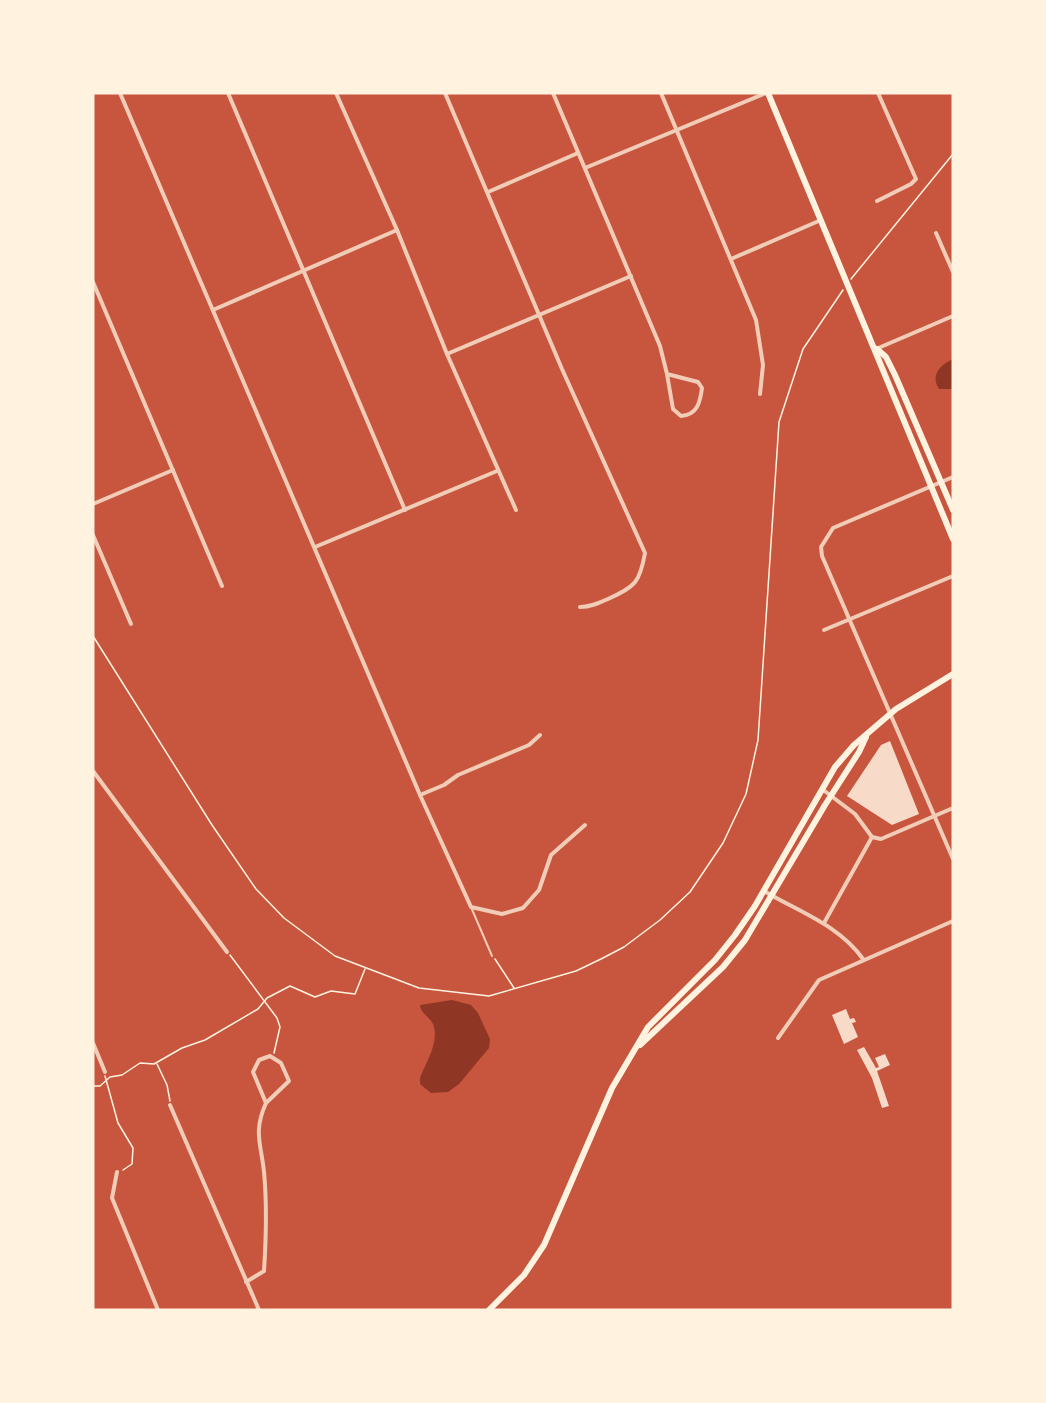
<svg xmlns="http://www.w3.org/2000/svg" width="1046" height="1403" viewBox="0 0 1046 1403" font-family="Helvetica,sans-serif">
  <rect width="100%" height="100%" fill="#c8553d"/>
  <!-- water -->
  <g fill="#8f3625">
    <path d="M 953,359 L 953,389 L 939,389 C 930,375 940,365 953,359 Z"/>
    <path d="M 452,1000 L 471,1005 L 478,1013 L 490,1039 L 489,1048 L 459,1084 L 448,1092 L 431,1093 L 420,1084 L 420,1078 C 426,1062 440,1042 433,1024 C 429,1016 421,1014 420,1005 Z"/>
  </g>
  <!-- building -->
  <g fill="#f7dbc8">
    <path d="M 890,741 L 919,814 L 892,825 L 847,796 L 881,745 Z"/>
    <path d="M 846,1009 L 850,1019 L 854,1018 L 856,1022 L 852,1023 L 858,1037 L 844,1044 L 832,1015 Z"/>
    <path d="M 864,1047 L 876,1068 L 879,1067 L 875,1058 L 885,1054 L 890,1065 L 877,1071 L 889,1106 L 882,1108 L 872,1078 L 857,1050 Z"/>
  </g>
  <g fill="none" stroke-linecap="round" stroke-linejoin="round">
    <!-- path -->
    <g stroke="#fff3e0" stroke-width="1.5">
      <path d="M 851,279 L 953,154"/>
      <path d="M 93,636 L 212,825 L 256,889 L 284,918 L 335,956 L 419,988 L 489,996 L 576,971 L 601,959 L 624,947 L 660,920 L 690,892 L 723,843 L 746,794 L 758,740 L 779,422 L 803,349 L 843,290"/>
      <path d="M 230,955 L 277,1018 L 280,1027 L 274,1053"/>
      <path d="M 495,959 L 514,988"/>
      <path d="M 157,1064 L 167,1085 L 170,1101"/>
      <path d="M 105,1076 L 118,1123 L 133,1148 L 132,1164 L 123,1170"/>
      <path d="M 93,1086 L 100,1086 L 110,1077 L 122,1075 L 140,1063 L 154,1064 L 182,1048 L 205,1040 L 258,1009 L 267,998 L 290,986 L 315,997 L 331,991 L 355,994 L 365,969"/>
    </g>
    <!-- service -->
    <path stroke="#f1ccb7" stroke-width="2" d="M 471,907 L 492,956"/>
    <!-- minor -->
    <g stroke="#f1ccb7" stroke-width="4">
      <path d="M 120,93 L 420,795 L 471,907 L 502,914 L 523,908 L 539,890 L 551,855 L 585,825"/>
      <path d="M 228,93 L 405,510"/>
      <path d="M 336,93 L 397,230 L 447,354 L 516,510"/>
      <path d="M 445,93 L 562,369 L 645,553 C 640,582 635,587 608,599 C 599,603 590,607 580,607"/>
      <path d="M 553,93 L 660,346 L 667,374 L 698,382 L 702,388 C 700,403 697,415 681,416 L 673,409 L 667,374"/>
      <path d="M 661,93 L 756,320 L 763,365 L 760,394"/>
      <path d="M 585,168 L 766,93"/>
      <path d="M 488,192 L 578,153"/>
      <path d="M 877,201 L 911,184 L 916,179 L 878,93"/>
      <path d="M 936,233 L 953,272"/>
      <path d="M 731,259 L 821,220"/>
      <path d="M 93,282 L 222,586"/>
      <path d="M 213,310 L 397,230"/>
      <path d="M 876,349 L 953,316"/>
      <path d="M 447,354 L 631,276"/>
      <path d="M 953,477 L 833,528 L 821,547 L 822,556 L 953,859"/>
      <path d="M 93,504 L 173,470"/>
      <path d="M 93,535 L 131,624"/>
      <path d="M 315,547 L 497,471"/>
      <path d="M 824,630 L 953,576"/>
      <path d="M 93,771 L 227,952"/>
      <path d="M 822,789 L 855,814 L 872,837 L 881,839 L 953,808"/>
      <path d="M 420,795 L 444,785 L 458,775 L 529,745 L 540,735"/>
      <path d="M 764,891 C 799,912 839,925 863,959"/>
      <path d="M 824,923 L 872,837"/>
      <path d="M 778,1038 L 819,980 L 953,921"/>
      <path d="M 93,1043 L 105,1072"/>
      <path d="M 270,1056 L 281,1063 L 289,1081 L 266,1103 L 253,1072 L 259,1060 Z"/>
      <path d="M 170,1105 L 259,1310"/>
      <path d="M 117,1172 L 112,1198 L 158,1310"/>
      <path d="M 246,1282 L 264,1271 C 266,1240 267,1203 264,1172 C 261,1143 253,1132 266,1103"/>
    </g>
    <!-- secondary -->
    <g stroke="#fff3e0" stroke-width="6">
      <path d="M 768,93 L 953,539"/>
      <path d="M 877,349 L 886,357 L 895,375 L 953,510"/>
      <path d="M 640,1045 L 723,967 L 745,940 L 825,805 L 859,752 L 866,737"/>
      <path d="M 489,1310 L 524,1275 L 544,1245 L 612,1088 L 648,1027 L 715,960 L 735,935 L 755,906 L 835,767 L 854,745 L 896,709 L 953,674"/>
    </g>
  </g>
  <!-- border -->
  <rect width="1046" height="1403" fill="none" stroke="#fff3e0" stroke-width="189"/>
</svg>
